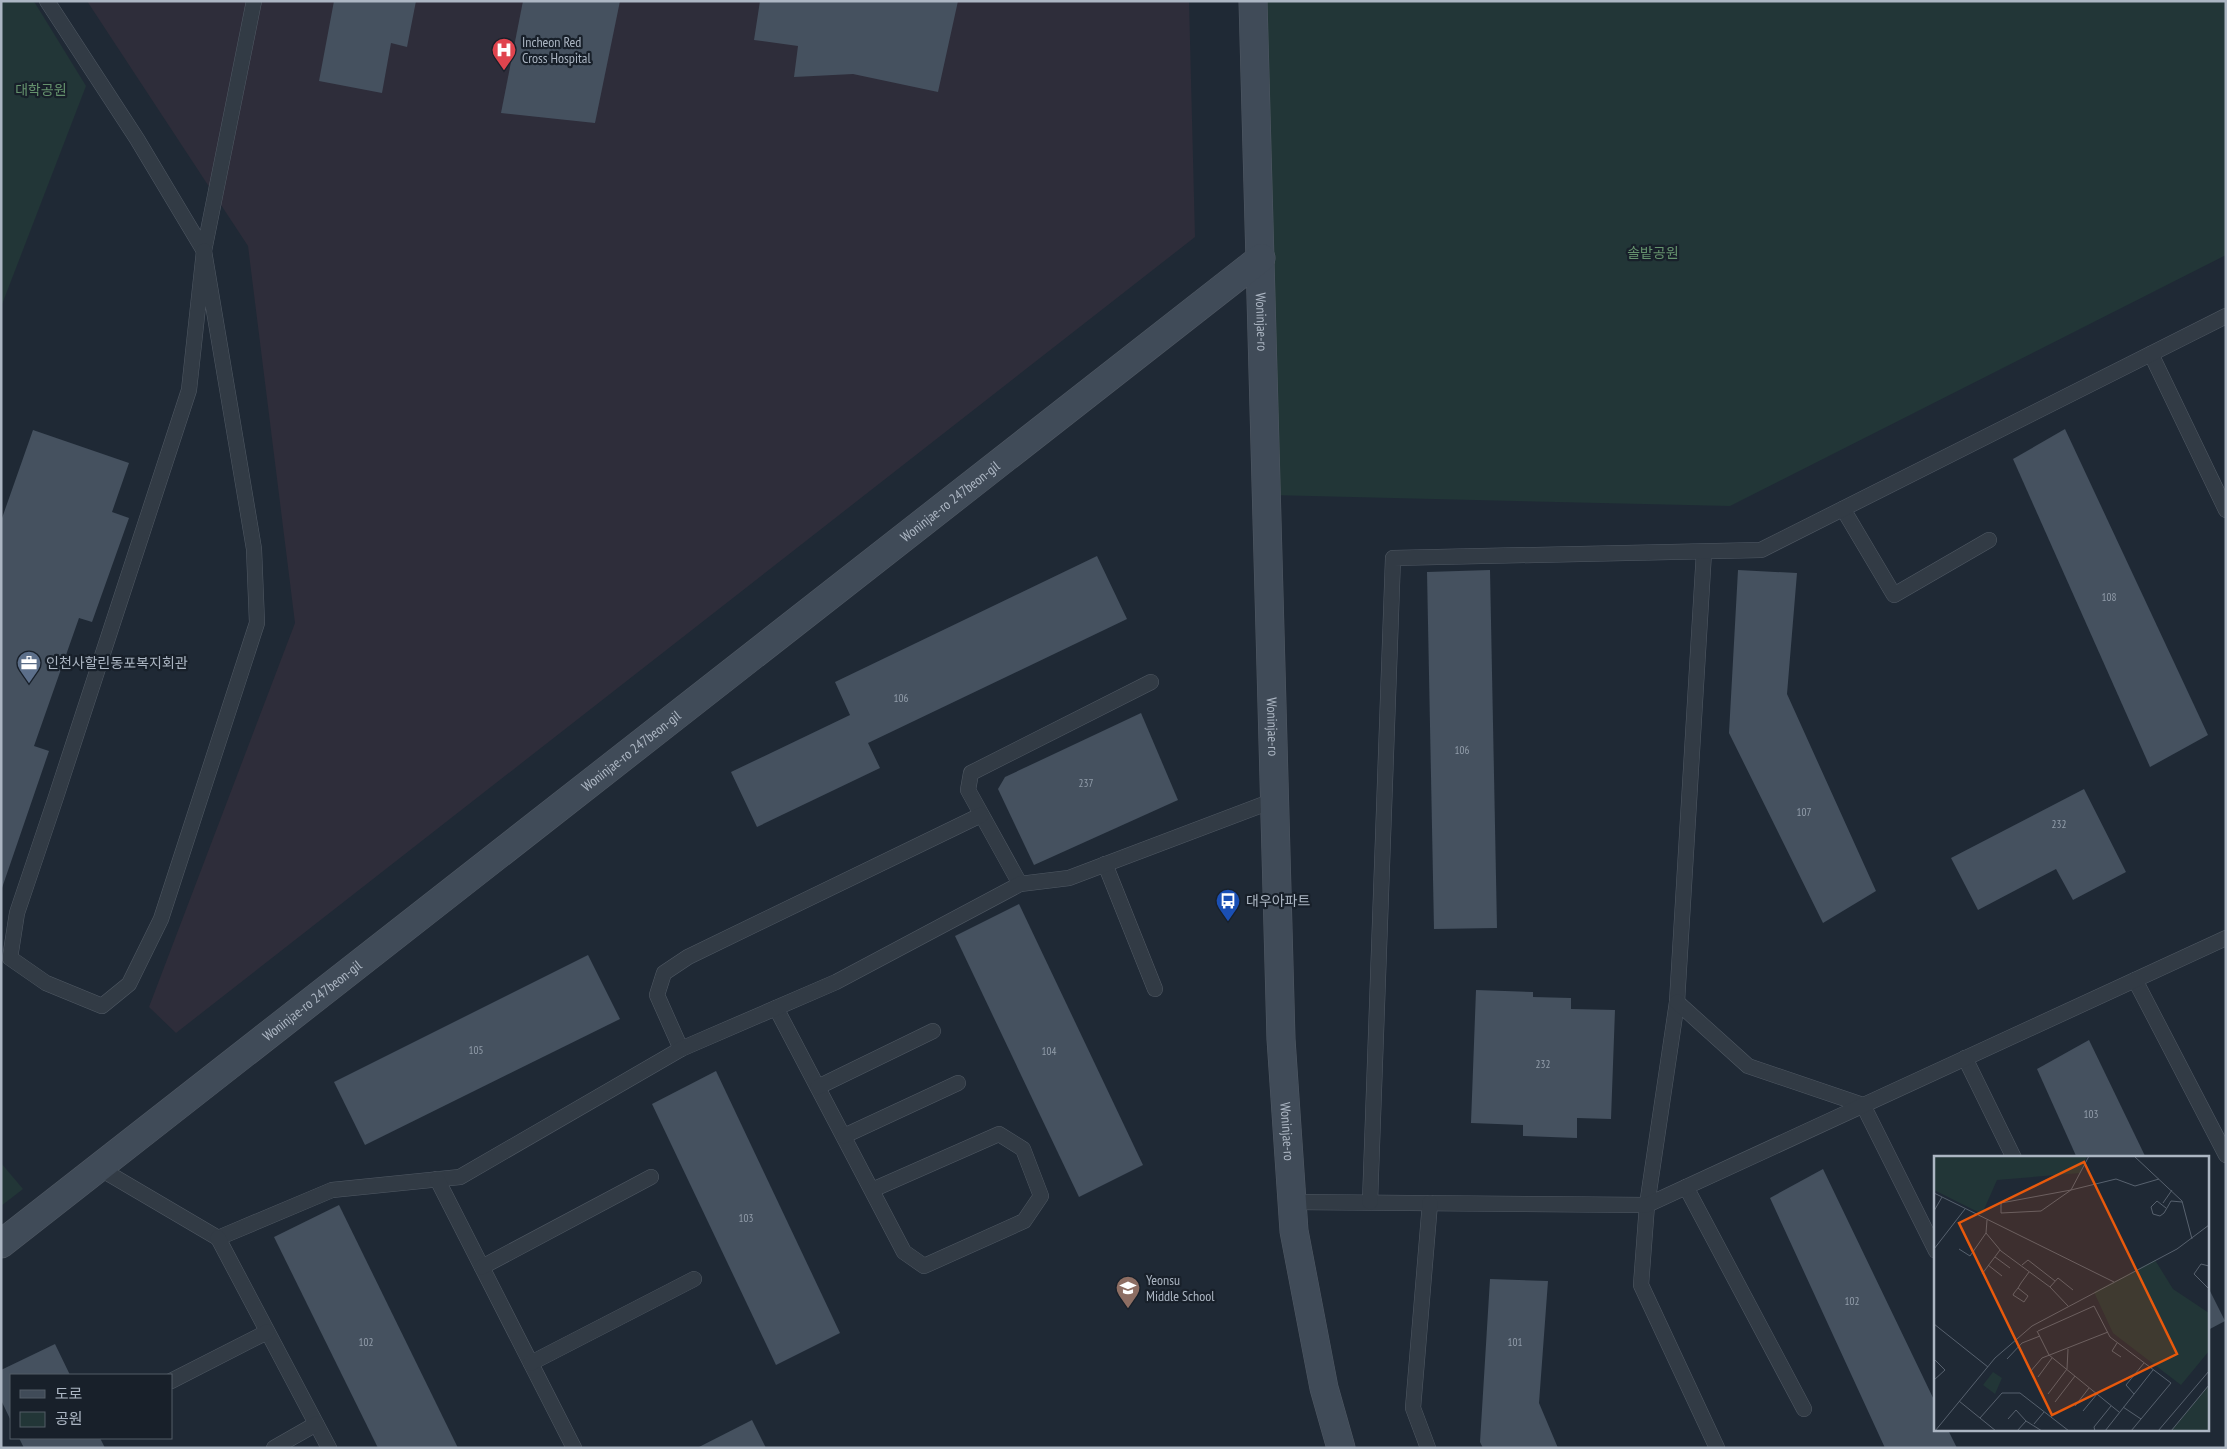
<svg xmlns="http://www.w3.org/2000/svg" width="2227" height="1449" viewBox="0 0 2227 1449" font-family="'PT Sans Narrow','Noto Sans KR',sans-serif">
  <rect width="100%" height="100%" fill="#1f2935"/>
  <!-- medical -->
  <path fill="#2e2d3a" d="M 87,1 L 1189,1 L 1195,237 L 176,1033 L 149,1007 L 295,623 L 248,246 Z"/>
  <!-- green -->
  <g fill="#223637">
    <path d="M 1,1 L 32,1 L 35,3 L 86,86 L 1,307 Z"/>
    <path d="M 1252,1 L 2226,1 L 2226,255 L 1730,506 L 1265,495 Z"/>
    <path d="M 1,1163 L 23,1189 L 1,1206 Z"/>
  </g>
  <!-- building -->
  <g fill="#45515f">
    <path d="M 334,1 L 416,1 L 407,47 L 391,43 L 382,93 L 319,81 Z"/>
    <path d="M 523,1 L 620,1 L 595,123 L 501,113 Z"/>
    <path d="M 760,1 L 958,1 L 938,92 L 853,74 L 794,77 L 798,46 L 754,40 Z"/>
    <path d="M 2065,429 L 2208,735 L 2150,767 L 2013,459 Z"/>
    <path d="M 33,430 L 129,463 L 112,512 L 129,518 L 92,622 L 79,618 L 34,746 L 49,751 L 2,888 L 1,521 Z"/>
    <path d="M 1097,556 L 1127,619 L 868,743 L 880,768 L 757,827 L 731,772 L 850,715 L 835,682 Z"/>
    <path d="M 1490,570 L 1497,928 L 1434,929 L 1427,572 Z"/>
    <path d="M 1738,570 L 1797,573 L 1787,694 L 1876,891 L 1823,923 L 1729,733 Z"/>
    <path d="M 1141,713 L 1178,800 L 1034,865 L 998,789 L 1005,777 Z"/>
    <path d="M 2084,789 L 2126,872 L 2073,900 L 2056,869 L 1978,910 L 1951,858 Z"/>
    <path d="M 1019,904 L 1143,1165 L 1079,1197 L 955,936 Z"/>
    <path d="M 588,955 L 620,1019 L 365,1145 L 334,1082 Z"/>
    <path d="M 1476,990 L 1533,992 L 1533,997 L 1571,998 L 1571,1009 L 1615,1010 L 1611,1119 L 1577,1118 L 1577,1138 L 1523,1136 L 1523,1125 L 1471,1123 Z"/>
    <path d="M 2089,1040 L 2146,1158 L 2077,1158 L 2037,1069 Z"/>
    <path d="M 716,1071 L 840,1333 L 776,1365 L 652,1104 Z"/>
    <path d="M 1823,1169 L 1936,1404 L 1936,1430 L 1948,1430 L 1957,1448 L 1885,1448 L 1770,1198 Z"/>
    <path d="M 339,1205 L 458,1448 L 378,1448 L 274,1237 Z"/>
    <path d="M 1490,1279 L 1548,1281 L 1539,1403 L 1558,1448 L 1483,1448 L 1480,1442 Z"/>
    <path d="M 2208,1287 L 2225,1321 L 2208,1330 Z"/>
    <path d="M 55,1344 L 70,1375 L 11,1375 L 11,1421 L 1,1400 L 1,1370 Z"/>
    <path d="M 752,1420 L 766,1448 L 697,1448 Z"/>
    <path d="M 19,1438 L 100,1438 L 105,1448 L 24,1448 Z"/>
  </g>
  <g fill="none" stroke-linecap="round" stroke-linejoin="round">
    <defs>
      <g id="lane">
        <path d="M 47,1 L 137,139 L 204,251 L 254,1"/>
        <path d="M 204,251 L 254,549 L 257,623 L 161,919 L 129,984 L 102,1006 L 46,983 L 10,958 L 17,913 L 55,800 L 189,390 Z"/>
        <path d="M 2151,354 L 2226,510"/>
        <path d="M 1843,509 L 1894,595 L 1989,540"/>
        <path d="M 1704,552 L 1677,1002 L 1647,1205 L 1641,1285 L 1717,1448"/>
        <path d="M 1105,864 L 1155,989"/>
        <path d="M 1020,884 L 968,790 L 971,773 L 1151,682"/>
        <path d="M 2135,980 L 2226,1155"/>
        <path d="M 1677,1002 L 1748,1066 L 1863,1105 L 1936,1251"/>
        <path d="M 776,1008 L 904,1252 L 924,1266 L 1024,1221 L 1041,1196 L 1023,1149 L 999,1134 L 872,1190"/>
        <path d="M 681,1049 L 657,995 L 664,973 L 688,957 L 981,815"/>
        <path d="M 1965,1058 L 2014,1158"/>
        <path d="M 818,1087 L 933,1031"/>
        <path d="M 844,1136 L 958,1083"/>
        <path d="M 99,1168 L 218,1238 L 332,1190 L 460,1177 L 681,1049 L 836,982 L 1020,884 L 1069,878 L 1275,800"/>
        <path d="M 437,1179 L 574,1448"/>
        <path d="M 1686,1187 L 1804,1409"/>
        <path d="M 1292,1202 L 1647,1205 L 2226,938"/>
        <path d="M 1370,1202 L 1393,558 L 1761,550 L 2226,316"/>
        <path d="M 218,1238 L 329,1448"/>
        <path d="M 482,1267 L 651,1177"/>
        <path d="M 531,1363 L 694,1279"/>
        <path d="M 171,1381 L 267,1332"/>
        <path d="M 274,1448 L 316,1424"/>
        <path d="M 1428,1448 L 1413,1408 L 1430,1203"/>
      </g>
      <g id="secondary">
        <path id="s1" d="M 1253,1 L 1281,1039 L 1294,1231 L 1324,1388 L 1341,1448"/>
        <path id="s2" d="M 1,1244 L 1261,258"/>
      </g>
    </defs>
    <!-- lane casing -->
    <use href="#lane" stroke="#505964" stroke-width="16"/>
    <!-- secondary casing -->
    <use href="#secondary" stroke="#505964" stroke-width="29"/>
    <!-- lane -->
    <use href="#lane" stroke="#323b45" stroke-width="15"/>
    <!-- secondary -->
    <use href="#secondary" stroke="#404b58" stroke-width="28"/>
  </g>
  <!-- icons -->
  <defs>
    <symbol id="hospital-pin" viewBox="-11 -11 22 30"><path d="M0 17L-7.5 6A9.5 9.5 0 1 1 7.5 6Z" fill="#e0444e" stroke="#18202a"/><path d="M-5-5h3v3.5h4V-5h3V5h-3V1.5h-4V5h-3Z" fill="#fff"/></symbol>
    <symbol id="office-pin" viewBox="-11 -11 22 30"><path d="M0 17L-7.5 6A9.5 9.5 0 1 1 7.5 6Z" fill="#5c6f8a" stroke="#18202a"/><path d="M-6-3h4V-5.5h4V-3h4V5H-6ZM-1-4.5V-3h2v-1.5ZM-6 0V1H6V0Z" fill="#fff"/></symbol>
    <symbol id="bus-pin" viewBox="-11 -11 22 30"><path d="M0 17L-7.5 6A9.5 9.5 0 1 1 7.5 6Z" fill="#1a4fb4" stroke="#18202a"/><path d="M-5-6H5V4H4V6H2V4H-2V6H-4V4H-5ZM-3.5-4V0h7V-4ZM-3.5 1.2v1.5H-2V1.2ZM2 1.2v1.5H3.5V1.2Z" fill="#fff"/></symbol>
    <symbol id="school-pin" viewBox="-11 -11 22 30"><path d="M0 17L-7.5 6A9.5 9.5 0 1 1 7.5 6Z" fill="#8d6e63" stroke="#18202a"/><path d="M0-5L7-2L0 1L-7-2ZM-4 1L0 2.5L4 1V4Q0 6-4 4Z" fill="#fff"/></symbol>
  </defs>
  <g fill-rule="evenodd">
    <use href="#hospital-pin" x="490" y="36" width="28" height="38"/>
    <use href="#office-pin" x="15" y="649" width="28" height="38"/>
    <use href="#bus-pin" x="1214" y="887" width="28" height="38"/>
    <use href="#school-pin" x="1114" y="1274" width="28" height="38"/>
  </g>
  <g text-anchor="middle" dominant-baseline="central" stroke-width="4.5" stroke-linejoin="round" paint-order="stroke">
    <!-- number labels -->
    <g font-size="11" fill="#929daa">
      <text x="2109" y="597">108</text>
      <text x="901" y="698">106</text>
      <text x="1462" y="750">106</text>
      <text x="1086" y="783">237</text>
      <text x="1804" y="812">107</text>
      <text x="2059" y="824">232</text>
      <text x="476" y="1050">105</text>
      <text x="1049" y="1051">104</text>
      <text x="1543" y="1064">232</text>
      <text x="2091" y="1114">103</text>
      <text x="746" y="1218">103</text>
      <text x="1852" y="1301">102</text>
      <text x="366" y="1342">102</text>
      <text x="1515" y="1342">101</text>
    </g>
    <!-- poi labels -->
    <g font-size="14" fill="#acb6c3" stroke="#18202a" text-anchor="start">
      <text x="522" y="42">Incheon Red<tspan x="522" dy="16">Cross Hospital</tspan></text>
      <text x="46" y="663">인천사할린동포복지회관</text>
      <text x="1246" y="901">대우아파트</text>
      <text x="1146" y="1280">Yeonsu<tspan x="1146" dy="16">Middle School</tspan></text>
    </g>
    <!-- park labels -->
    <g font-size="14" fill="#65926d" stroke="#18202a">
      <text x="41" y="90">대학공원</text>
      <text x="1653" y="253">솔밭공원</text>
    </g>
    <!-- street labels -->
    <g font-size="14" fill="#acb6c3" stroke="#18202a">
      <text stroke="none"><textPath href="#s1" startOffset="321">Woninjae-ro</textPath></text>
      <text stroke="none"><textPath href="#s2" startOffset="1205">Woninjae-ro 247beon-gil</textPath></text>
      <text stroke="none"><textPath href="#s1" startOffset="726">Woninjae-ro</textPath></text>
      <text stroke="none"><textPath href="#s2" startOffset="800">Woninjae-ro 247beon-gil</textPath></text>
      <text stroke="none"><textPath href="#s2" startOffset="395">Woninjae-ro 247beon-gil</textPath></text>
      <text stroke="none"><textPath href="#s1" startOffset="1131">Woninjae-ro</textPath></text>
    </g>
  </g>
  <!-- overview -->
  <g transform="translate(1934 1156)">
    <rect width="275" height="275" fill="#1f2935"/>
    <path d="M 0,0 L 153,0 L 146,17 L 63,24 L 48,58 L 0,34 ZM 221,104 L 239,133 L 275,157 L 275,195 L 247,229 L 179,177 L 160,136 ZM 59,216 L 68,222 L 61,238 L 49,229 ZM 275,229 L 275,275 L 237,275 Z" fill="#223637"/>
    <path fill="none" stroke="#57616e" stroke-width="1" d="M 155,0 L 137,34 L 182,23 L 201,30 L 225,23M 200,0 L 248,45 L 258,83M 137,34 L 107,55 L 67,57 L 67,47 ZM 0,37 L 180,126M 229,47 L 238,34M 232,52 L 223,45 L 217,51 L 219,58 L 226,60 L 230,57 L 237,45 L 248,46M 0,55 L 8,41M 53,64 L 52,77 L 67,95 L 116,131 L 134,150M 0,93 L 31,53M 25,93 L 36,100 L 52,77M 61,101 L 76,112M 54,109 L 68,120M 88,109 L 94,104 L 121,125M 275,110 L 267,108 L 260,118 L 275,133M 48,118 L 66,94M 116,131 L 124,122 L 139,134M 84,132 L 94,140 L 90,146 L 79,139 L 80,137 L 84,132 L 87,127 L 95,116M 0,168 L 54,211M 103,175 L 115,199 L 185,256M 104,175 L 160,150 L 176,181 L 237,227 L 197,275M 183,187 L 178,195 L 187,201M 0,203 L 11,214 L 0,224M 73,203 L 88,187 L 106,180M 96,216 L 108,202 L 174,176M 104,221 L 118,202M 114,238 L 133,213 L 134,193M 200,238 L 192,229 L 210,207M 25,245 L 62,275M 121,246 L 141,220M 141,250 L 155,232M 189,251 L 207,263M 149,255 L 163,238M 46,262 L 68,237 L 86,237 L 135,275M 74,263 L 82,254 L 92,265M 100,268 L 110,256M 1,275 L 61,202 L 98,170 L 243,93 L 275,69M 83,275 L 92,265 L 108,275M 161,275 L 160,271 L 177,250M 171,275 L 219,214M 224,275 L 275,215M 237,275 L 275,229"/>
    <path fill="#e8590c" fill-opacity="0.15" stroke="#e8590c" stroke-width="2.5" d="M 150,6 L 243,198 L 118,259 L 25,67 Z"/>
    <rect width="275" height="275" fill="none" stroke="#acb6c3" stroke-width="2.5"/>
  </g>
  <!-- border -->
  <rect width="2227" height="1449" fill="none" stroke="#acb6c3" stroke-width="5"/>
  <!-- legend -->
  <rect x="10" y="1374" width="162" height="65" fill="#18202a" stroke="#535c67"/>
  <rect x="20" y="1390" width="25" height="8" fill="#404b58" stroke="#535c67"/>
  <text x="55" y="1399" font-size="15" fill="#acb6c3">도로</text>
  <rect x="20" y="1412" width="25" height="15" fill="#223637" stroke="#535c67"/>
  <text x="55" y="1424" font-size="15" fill="#acb6c3">공원</text>
</svg>
